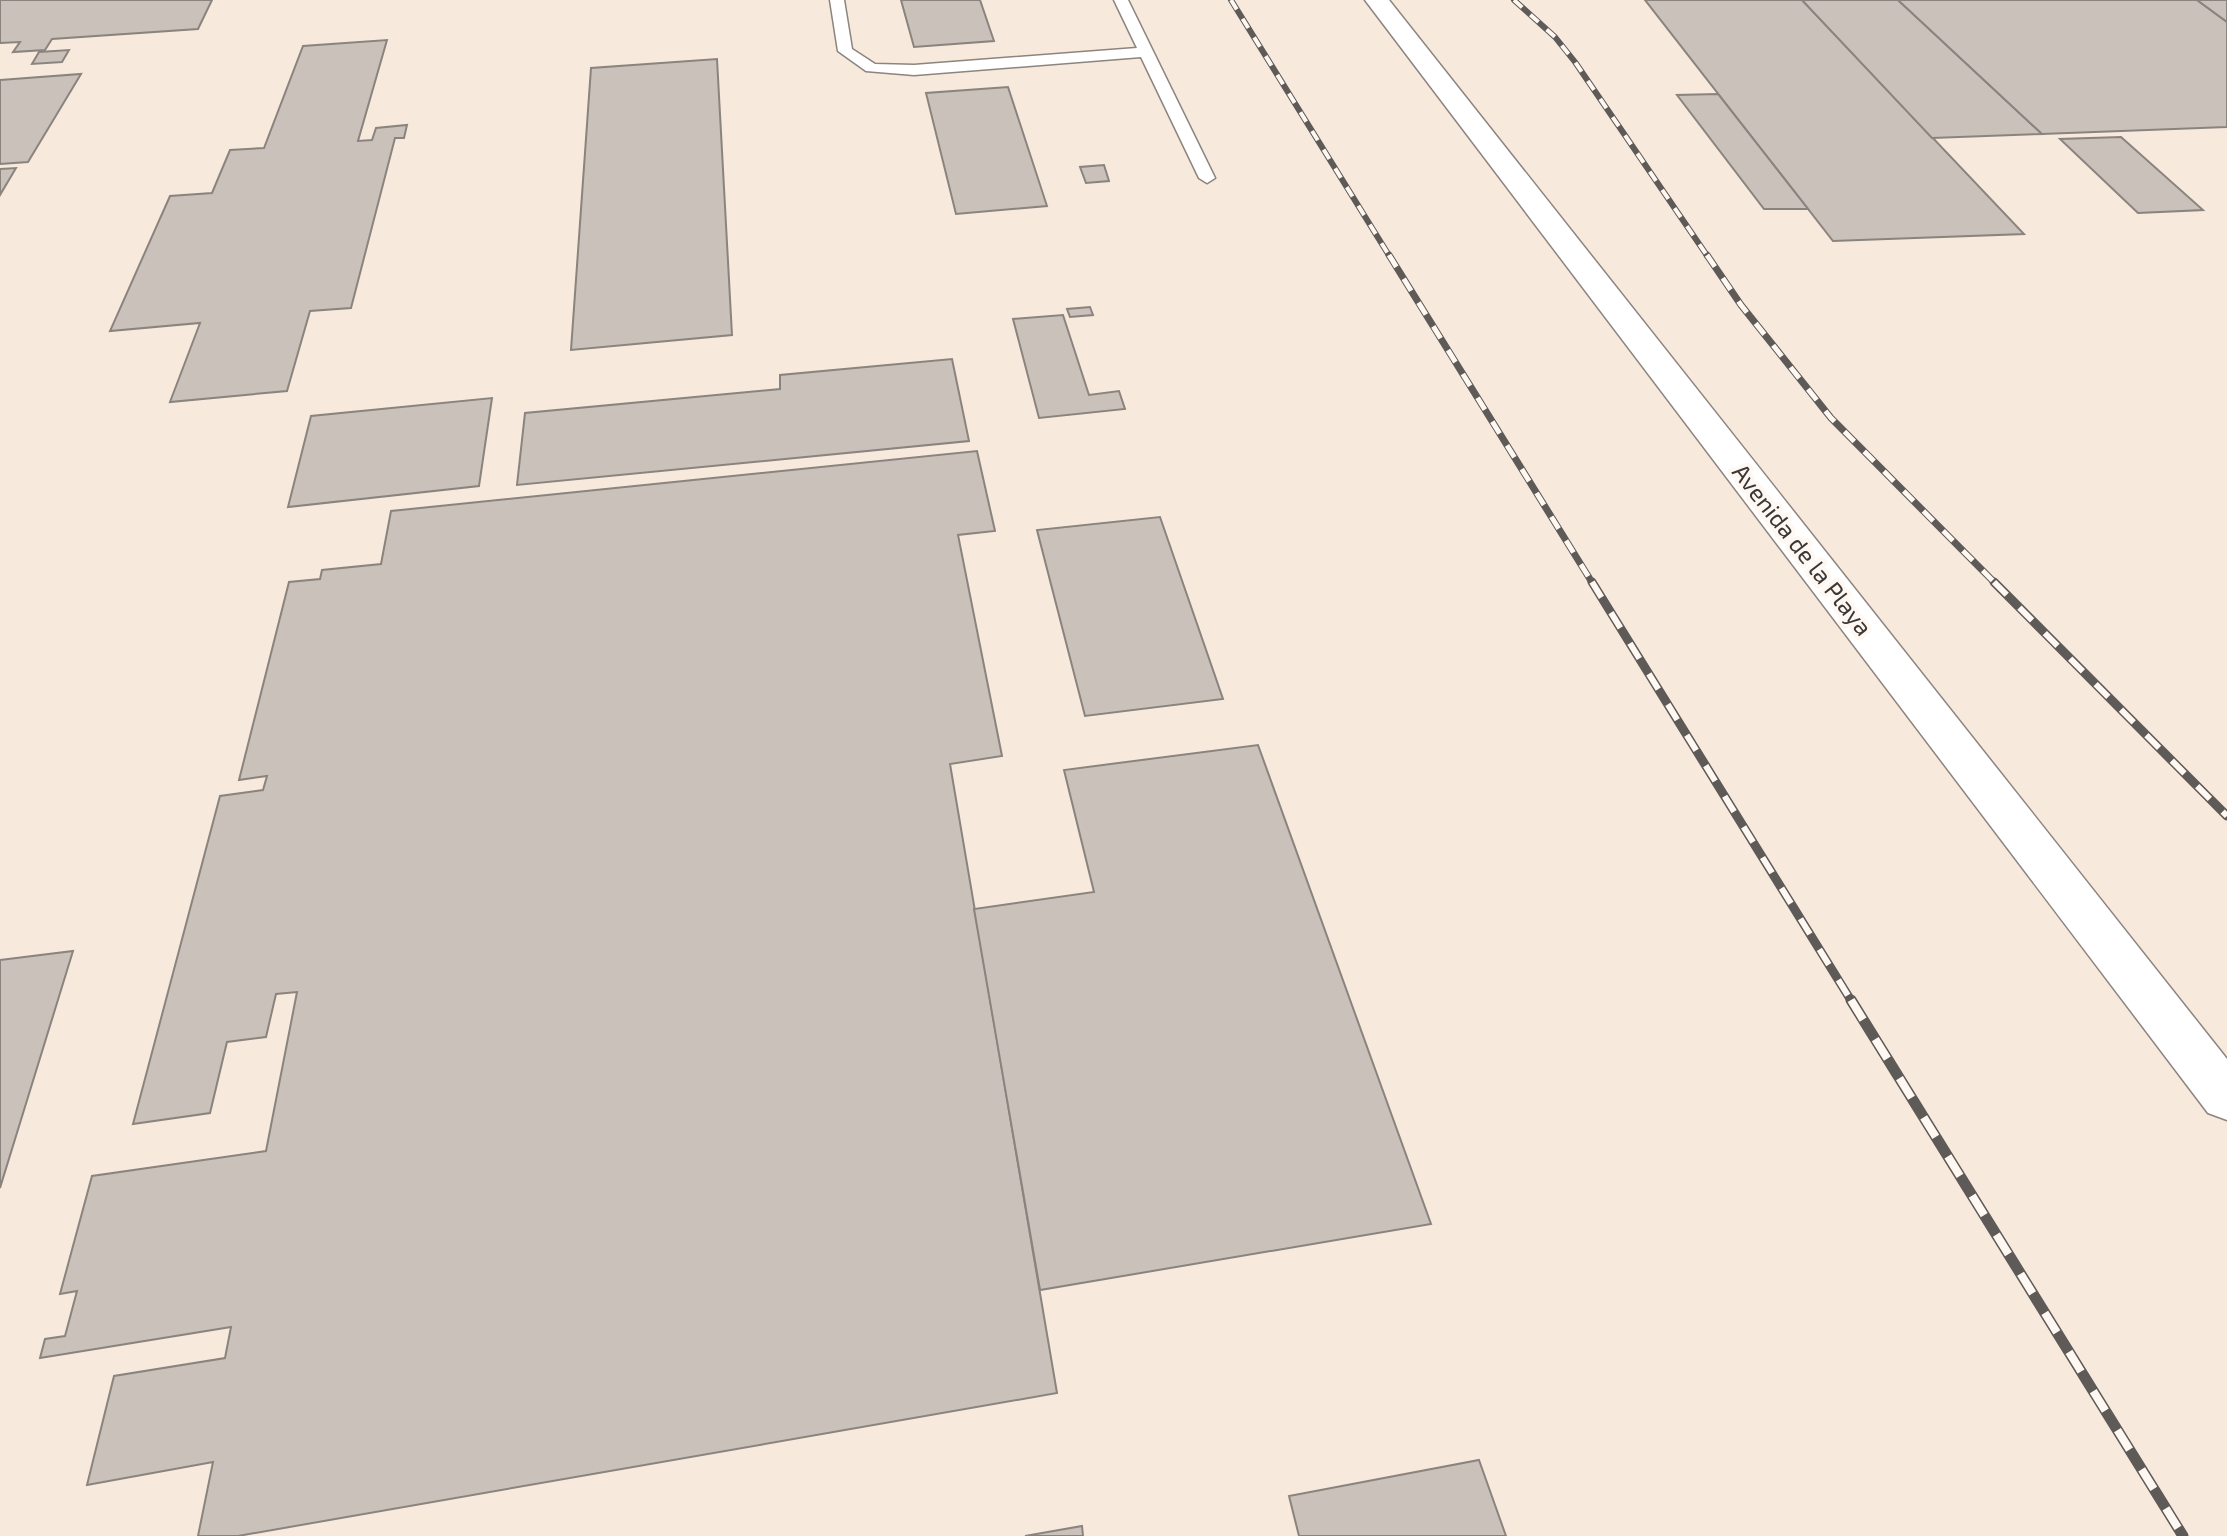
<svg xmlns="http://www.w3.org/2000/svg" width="2227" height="1536" viewBox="0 0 2227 1536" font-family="'Exo 2',sans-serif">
  <rect width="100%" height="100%" fill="#fef7f2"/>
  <!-- built -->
  <rect fill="#f8e9dd" x="0" y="0" width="2227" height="1536"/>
  <!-- building -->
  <g fill="#c9c1ba" stroke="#8b847e" stroke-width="2">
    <path d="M 0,0 L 212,0 L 198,29 L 52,39 L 45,50 L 13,52 L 20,42 L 0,43 Z"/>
    <path d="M 901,0 L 980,0 L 994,41 L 914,47 Z"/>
    <path d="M 1645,0 L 1802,0 L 2024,234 L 1833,241 Z"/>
    <path d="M 1802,0 L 1898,0 L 2042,134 L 1932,138 Z"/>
    <path d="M 1898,0 L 2197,0 L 2227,22 L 2227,127 L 2042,134 Z"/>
    <path d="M 2197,0 L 2227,0 L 2227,22 Z"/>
    <path d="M 387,40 L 358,141 L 372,140 L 376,128 L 407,125 L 404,138 L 395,138 L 351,308 L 310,311 L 287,391 L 170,402 L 200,323 L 110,331 L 170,196 L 212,193 L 230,150 L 264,148 L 303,46 Z"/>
    <path d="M 69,50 L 62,62 L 32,64 L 39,52 Z"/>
    <path d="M 717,59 L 732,335 L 571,350 L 591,68 Z"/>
    <path d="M 81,74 L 28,162 L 0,164 L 0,80 Z"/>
    <path d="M 1008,87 L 1047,206 L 956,214 L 926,93 Z"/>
    <path d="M 1718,94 L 1808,209 L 1764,209 L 1677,95 Z"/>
    <path d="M 2121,137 L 2203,210 L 2138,213 L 2060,139 Z"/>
    <path d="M 1104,165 L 1109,181 L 1086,183 L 1080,167 Z"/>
    <path d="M 16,168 L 0,195 L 0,169 Z"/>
    <path d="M 1090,307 L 1093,315 L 1070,317 L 1067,309 Z"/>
    <path d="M 1063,315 L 1089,395 L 1119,391 L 1125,409 L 1039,418 L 1013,319 Z"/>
    <path d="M 952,359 L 969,441 L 517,485 L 525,413 L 780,389 L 780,375 Z"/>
    <path d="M 492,398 L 479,486 L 288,507 L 311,416 Z"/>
    <path d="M 977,451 L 995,531 L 958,535 L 1002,756 L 950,764 L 1057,1393 L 238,1536 L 198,1536 L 213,1462 L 87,1485 L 114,1376 L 225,1358 L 231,1327 L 40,1358 L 45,1339 L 65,1336 L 77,1291 L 60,1294 L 92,1176 L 266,1151 L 297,992 L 276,994 L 266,1037 L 227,1042 L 210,1113 L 133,1124 L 220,796 L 263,790 L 267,776 L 239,780 L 289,582 L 320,579 L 322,570 L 381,564 L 391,511 Z"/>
    <path d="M 1160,517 L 1223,699 L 1085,716 L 1037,530 Z"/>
    <path d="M 1258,745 L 1431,1224 L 1040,1290 L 974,909 L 1094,892 L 1064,770 Z"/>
    <path d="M 73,951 L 0,1188 L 0,960 Z"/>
    <path d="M 1479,1460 L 1506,1536 L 1299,1536 L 1289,1496 Z"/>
    <path d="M 1082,1526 L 1083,1536 L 1025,1536 Z"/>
  </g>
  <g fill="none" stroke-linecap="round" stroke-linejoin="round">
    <defs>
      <path id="service" d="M 830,0 L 844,0 L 852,49 L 875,64 L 914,65 L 1137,48 L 1114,0 L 1128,0 L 1215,178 L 1207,183 L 1199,178 L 1141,57 L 914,75 L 866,71 L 838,51 Z"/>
      <path id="minor" d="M 1365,0 L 1389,0 L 2227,1059 L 2227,1120 L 2208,1113 Z"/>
    </defs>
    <!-- service casing -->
    <use href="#service" stroke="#8c847e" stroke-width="3"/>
    <!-- minor casing -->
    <use href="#minor" stroke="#8c847e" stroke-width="3"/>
    <!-- service -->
    <use href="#service" fill="#fff" fill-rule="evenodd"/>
    <!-- minor -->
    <use href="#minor" fill="#fff" fill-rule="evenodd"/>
    <defs>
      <g id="rail-far3">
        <path d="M 1231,0 L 1390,257"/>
        <path d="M 1514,0 L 1555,37 L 1575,62 L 1708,257"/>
      </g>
      <g id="rail-far2">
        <path d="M 1389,255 L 1593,584"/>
        <path d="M 1707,255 L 1741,305 L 1831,418 L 1996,584"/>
      </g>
      <g id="rail-far1">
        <path d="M 1592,582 L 1852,1002"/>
        <path d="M 1994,582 L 2227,816"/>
      </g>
      <path id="rail" d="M 1851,1000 L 2183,1536"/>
    </defs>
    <!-- rail-far3 casing -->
    <use href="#rail-far3" stroke="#5e5a57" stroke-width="6"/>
    <!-- rail-far2 casing -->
    <use href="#rail-far2" stroke="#5e5a57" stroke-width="7"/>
    <!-- rail-far1 casing -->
    <use href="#rail-far1" stroke="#5e5a57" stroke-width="9"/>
    <!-- rail casing -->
    <use href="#rail" stroke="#5e5a57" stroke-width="11"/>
    <!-- rail-far3 -->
    <use href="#rail-far3" stroke="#fef7f2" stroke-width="4" stroke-dasharray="11" stroke-linecap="butt"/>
    <!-- rail-far2 -->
    <use href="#rail-far2" stroke="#fef7f2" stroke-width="5" stroke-dasharray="14" stroke-linecap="butt"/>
    <!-- rail-far1 -->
    <use href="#rail-far1" stroke="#fef7f2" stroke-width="6" stroke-dasharray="18" stroke-linecap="butt"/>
    <!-- rail -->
    <use href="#rail" stroke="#fef7f2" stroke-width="8" stroke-dasharray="23" stroke-linecap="butt"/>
  </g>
  <g text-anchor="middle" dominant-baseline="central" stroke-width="8" stroke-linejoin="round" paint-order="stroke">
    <!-- street labels -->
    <g font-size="24" fill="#3a3734" stroke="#fef7f2">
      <text transform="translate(1803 549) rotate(52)">Avenida de la Playa</text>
    </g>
  </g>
</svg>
